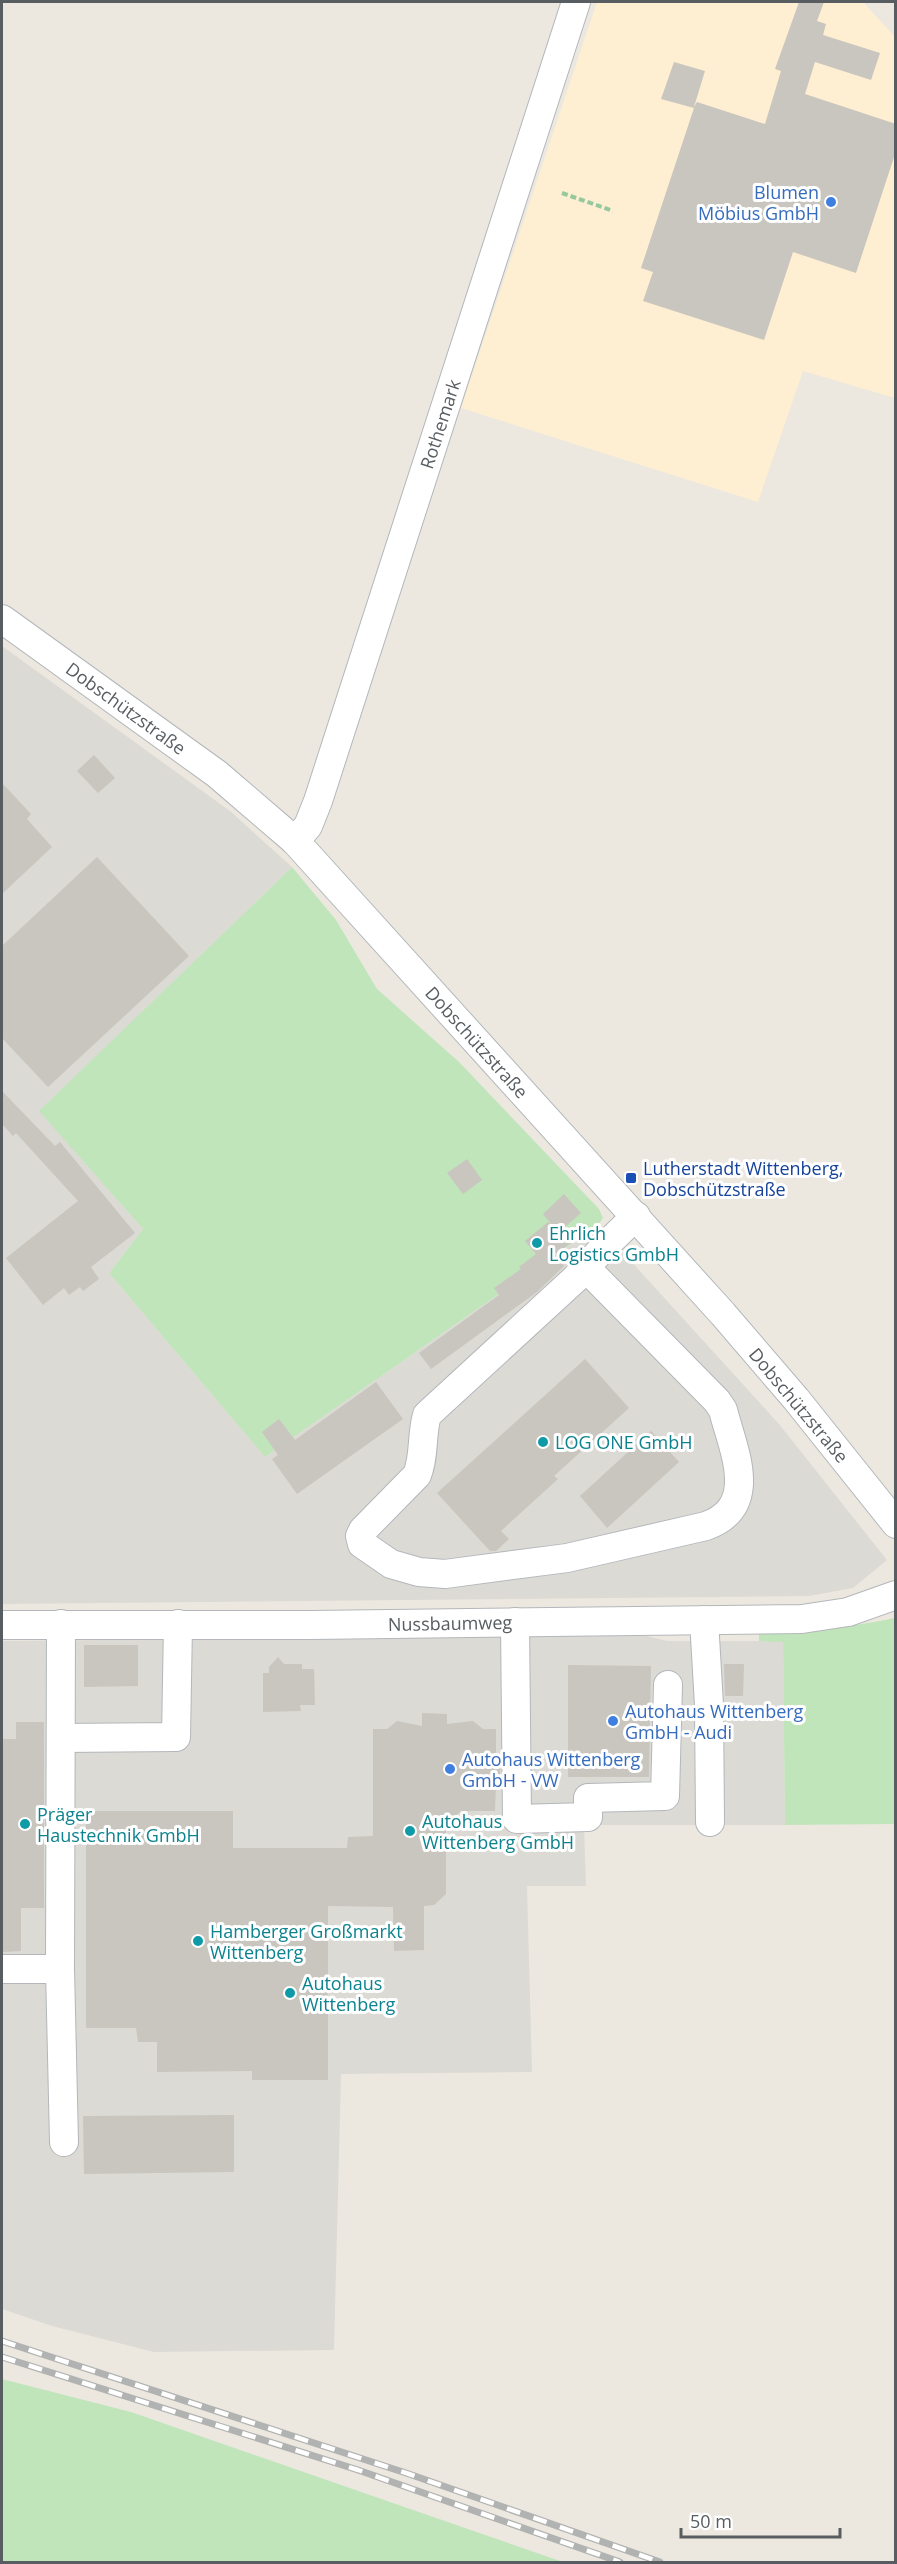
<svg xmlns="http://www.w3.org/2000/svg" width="897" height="2564" viewBox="0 0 897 2564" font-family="'Open Sans',sans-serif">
  <rect width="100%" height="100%" fill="#ece8df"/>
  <!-- commercial -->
  <path fill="#feefd2" d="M 597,2 L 863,2 L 895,37 L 895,398 L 803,371 L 758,502 L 461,408 Z"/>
  <!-- industrial -->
  <g fill="#dcdad4">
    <path d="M 2,646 L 230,811 L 292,867 L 40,1111 L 143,1229 L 109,1273 L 265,1457 L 598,1225 L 779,1424 L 887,1560 L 853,1588 L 809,1596 L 2,1604 Z"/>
    <path d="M 643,1635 L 667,1641 L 783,1641 L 785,1825 L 584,1825 L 586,1886 L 527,1886 L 532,2072 L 341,2074 L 334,2350 L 154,2352 L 52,2326 L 2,2309 L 2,1641 Z"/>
  </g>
  <!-- green -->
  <g fill="#c0e5bb">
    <path d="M 292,867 L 336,920 L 377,989 L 459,1062 L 599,1209 L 603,1218 L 598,1225 L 265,1457 L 109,1273 L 143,1229 L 39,1111 Z"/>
    <path d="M 895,1618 L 895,1824 L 785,1825 L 783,1642 L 759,1641 L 759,1633 C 806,1633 849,1627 895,1618 Z"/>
    <path d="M 2,2379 L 131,2412 L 563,2562 L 2,2562 Z"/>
  </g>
  <!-- building -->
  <g fill="#c9c5bf">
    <path d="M 799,2 L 824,2 L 817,21 L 826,24 L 823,35 L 880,53 L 871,80 L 815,62 L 805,94 L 896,124 L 896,151 L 856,273 L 793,252 L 764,340 L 643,301 L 653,272 L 641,268 L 694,108 L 661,99 L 674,62 L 705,71 L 694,107 L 697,102 L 765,124 L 781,71 L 775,69 Z"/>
    <path d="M 94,755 L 115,778 L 98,793 L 77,771 Z"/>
    <path d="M 2,783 L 31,814 L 27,819 L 52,847 L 2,894 Z"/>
    <path d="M 97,857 L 189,956 L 48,1087 L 2,1038 L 2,946 Z"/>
    <path d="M 2,1091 L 55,1146 L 60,1142 L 135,1233 L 91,1267 L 99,1279 L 83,1291 L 80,1287 L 69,1295 L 64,1288 L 43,1305 L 6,1258 L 78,1201 L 16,1133 L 13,1136 L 2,1124 Z"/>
    <path d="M 467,1159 L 482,1180 L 463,1194 L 447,1173 Z"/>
    <path d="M 564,1194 L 581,1213 L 559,1232 L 571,1243 L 555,1254 L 564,1266 L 537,1292 L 431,1369 L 419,1353 L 499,1295 L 494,1288 L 521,1269 L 519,1267 L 536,1254 L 525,1241 L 548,1222 L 552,1225 L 543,1214 Z"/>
    <path d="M 585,1359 L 629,1408 L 554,1476 L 558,1479 L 501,1531 L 509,1539 L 496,1551 L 490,1551 L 437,1493 Z"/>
    <path d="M 376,1382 L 403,1419 L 297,1494 L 272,1459 L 278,1455 L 262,1432 L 279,1419 L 295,1440 Z"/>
    <path d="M 651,1431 L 679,1462 L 607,1528 L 580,1496 Z"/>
    <path d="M 84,1645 L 138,1645 L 138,1686 L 84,1687 Z"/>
    <path d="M 278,1657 L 284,1664 L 302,1664 L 302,1669 L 314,1669 L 315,1705 L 300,1705 L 301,1711 L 263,1712 L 263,1673 L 269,1673 L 269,1667 Z"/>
    <path d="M 724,1664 L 744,1664 L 743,1696 L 725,1696 Z"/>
    <path d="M 568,1665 L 651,1666 L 649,1777 L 568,1777 Z"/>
    <path d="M 422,1713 L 447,1714 L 447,1724 L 473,1721 L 483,1729 L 496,1729 L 496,1759 L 500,1762 L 500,1778 L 496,1783 L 495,1811 L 461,1811 L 446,1825 L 446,1894 L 434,1905 L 424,1906 L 424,1950 L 394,1951 L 393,1907 L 328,1906 L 328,2080 L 252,2080 L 252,2071 L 157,2072 L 157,2042 L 138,2042 L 136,2028 L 86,2028 L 86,1811 L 233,1811 L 233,1848 L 347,1848 L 348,1837 L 373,1836 L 373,1729 L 387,1729 L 397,1721 L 422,1726 Z"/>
    <path d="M 16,1722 L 44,1722 L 44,1908 L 21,1908 L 21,1951 L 2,1952 L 2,1739 L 16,1739 Z"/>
    <path d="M 234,2115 L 234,2172 L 84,2174 L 83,2116 Z"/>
  </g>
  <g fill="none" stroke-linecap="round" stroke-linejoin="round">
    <defs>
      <g id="minor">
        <path d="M 2,619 L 217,774 L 295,841 L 723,1314 L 796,1399 L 896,1524"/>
        <path d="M 295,841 L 308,826 L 318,801 L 576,2"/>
        <path d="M 586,1268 L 717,1401 L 723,1410 C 733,1450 761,1506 706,1526 L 567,1558 L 445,1574 L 419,1572 L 391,1564 L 362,1544 L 360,1536 L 363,1530 L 417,1475 C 425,1456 421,1435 427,1415 L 575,1279 L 606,1245 L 636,1216"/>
        <path d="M 704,1620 L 709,1705 L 710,1822"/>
        <path d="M 515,1622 L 517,1819 L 588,1817 L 588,1798 L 665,1796 L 668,1685"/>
        <path d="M 61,1624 L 60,1969 L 64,2142"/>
        <path d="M 2,1625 L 311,1625 L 802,1619 L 848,1612 L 896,1595"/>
        <path d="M 61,1738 L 176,1737 L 178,1624"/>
        <path d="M 2,1969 L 60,1969"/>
      </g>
    </defs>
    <!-- minor casing -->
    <use href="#minor" stroke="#b3b7bb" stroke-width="30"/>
    <!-- path -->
    <path stroke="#96c89e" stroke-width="4" stroke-dasharray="6 3" stroke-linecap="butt" d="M 562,193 L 613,211"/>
    <!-- minor -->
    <use href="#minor" stroke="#fff" stroke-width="28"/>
    <defs>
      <g id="rail">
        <path d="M 2,2341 L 409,2474 L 660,2562"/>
        <path d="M 2,2357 L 358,2470 L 620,2562"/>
      </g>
    </defs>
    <!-- rail casing -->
    <use href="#rail" stroke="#b1b2b2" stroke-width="7"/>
    <!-- rail -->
    <use href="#rail" stroke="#fff" stroke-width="4.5" stroke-dasharray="14" stroke-linecap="butt"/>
  </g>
  <!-- markers -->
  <g fill="#3f7fe0" stroke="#fff" stroke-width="2">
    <circle cx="831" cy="202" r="6"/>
    <circle cx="613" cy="1721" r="6"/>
    <circle cx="450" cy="1769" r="6"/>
  </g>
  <rect fill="#1a4fb4" stroke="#fff" stroke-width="2" x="625" y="1172" width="12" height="12" rx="3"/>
  <g fill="#0f9aa8" stroke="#fff" stroke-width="2">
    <circle cx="537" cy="1243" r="6"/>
    <circle cx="543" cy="1442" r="6"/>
    <circle cx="25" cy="1824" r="6"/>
    <circle cx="410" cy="1831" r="6"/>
    <circle cx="198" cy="1941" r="6"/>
    <circle cx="290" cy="1993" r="6"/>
  </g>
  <g text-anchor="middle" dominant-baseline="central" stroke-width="6" stroke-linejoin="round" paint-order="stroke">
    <!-- shop labels -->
    <g font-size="18" fill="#366cbe" stroke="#fff" text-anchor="start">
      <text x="819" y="192" text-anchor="end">Blumen<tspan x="819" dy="21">Möbius GmbH</tspan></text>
      <text x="625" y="1711">Autohaus Wittenberg<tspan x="625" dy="21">GmbH - Audi</tspan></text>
      <text x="462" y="1759">Autohaus Wittenberg<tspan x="462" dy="21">GmbH - VW</tspan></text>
    </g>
    <!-- street labels -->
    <g font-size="18" fill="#585d61" stroke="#fff">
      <text transform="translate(440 424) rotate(-72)">Rothemark</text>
      <text transform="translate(126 708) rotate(36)">Dobschützstraße</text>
      <text transform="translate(477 1042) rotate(48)">Dobschützstraße</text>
      <text transform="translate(799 1405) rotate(50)">Dobschützstraße</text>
      <text transform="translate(450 1623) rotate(-1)">Nussbaumweg</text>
    </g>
    <!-- transit labels -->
    <g font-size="18" fill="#164399" stroke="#fff" text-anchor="start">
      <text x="643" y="1168">Lutherstadt Wittenberg,<tspan x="643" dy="21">Dobschützstraße</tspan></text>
    </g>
    <!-- culture labels -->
    <g font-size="18" fill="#0d838f" stroke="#fff" text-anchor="start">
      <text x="549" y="1233">Ehrlich<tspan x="549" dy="21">Logistics GmbH</tspan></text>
      <text x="555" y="1442">LOG ONE GmbH</text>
      <text x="37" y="1814">Präger<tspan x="37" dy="21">Haustechnik GmbH</tspan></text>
      <text x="422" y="1821">Autohaus<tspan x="422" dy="21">Wittenberg GmbH</tspan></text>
      <text x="210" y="1931">Hamberger Großmarkt<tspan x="210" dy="21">Wittenberg</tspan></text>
      <text x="302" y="1983">Autohaus<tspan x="302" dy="21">Wittenberg</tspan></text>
    </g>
  </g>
  <!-- border -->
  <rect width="897" height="2564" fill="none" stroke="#585d61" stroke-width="6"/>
  <!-- scale -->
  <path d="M681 2528v9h159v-9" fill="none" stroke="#585d61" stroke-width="3"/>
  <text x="690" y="2528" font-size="18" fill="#585d61" stroke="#ffffff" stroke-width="4.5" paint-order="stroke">50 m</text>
</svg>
